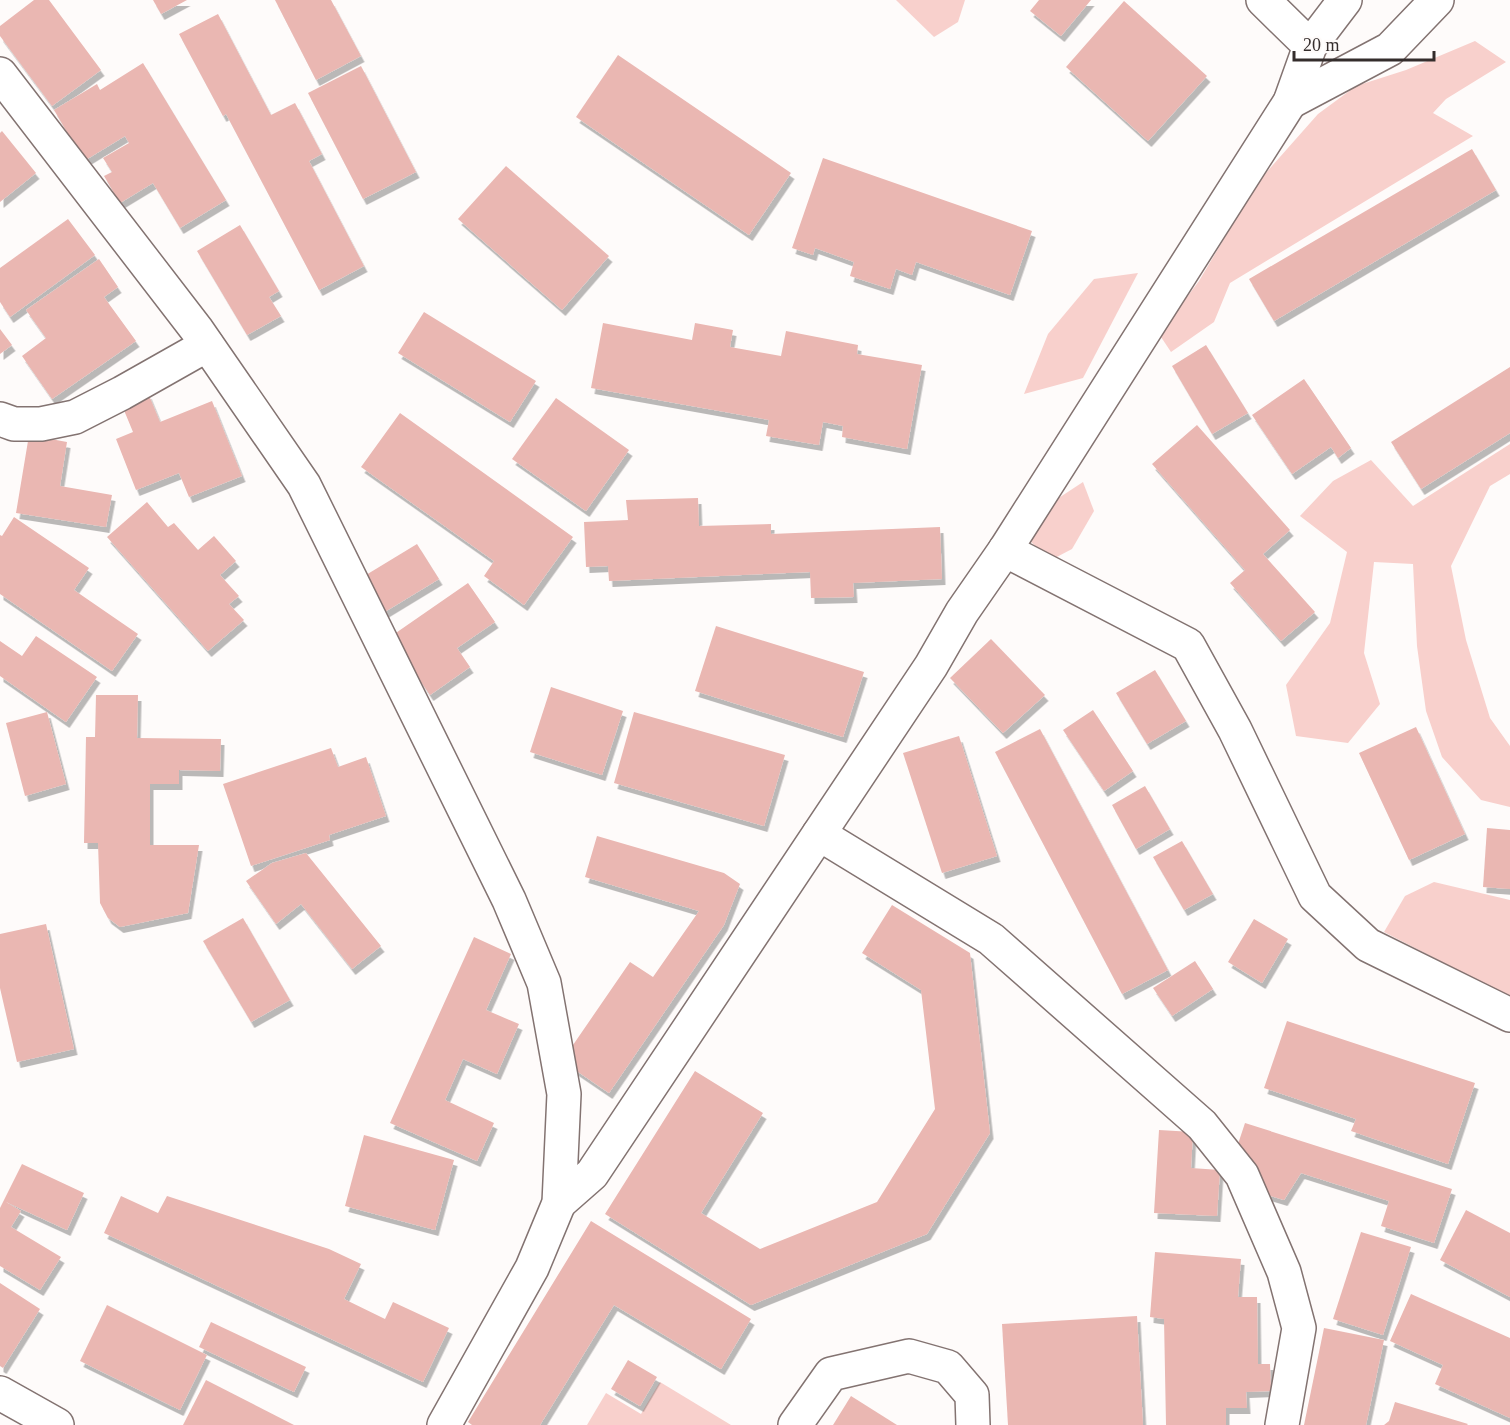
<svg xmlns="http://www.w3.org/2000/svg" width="1510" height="1425" viewBox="0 0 1510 1425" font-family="'Times New Roman',serif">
  <defs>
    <filter id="shadow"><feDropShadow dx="3.5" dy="6" stdDeviation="0" flood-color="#0004"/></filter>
  </defs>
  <rect width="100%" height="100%" fill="#fefbfa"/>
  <!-- green -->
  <g fill="#f8d0cc">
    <path d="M 896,0 L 965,0 L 958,22 L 934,37 Z"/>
    <path d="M 1475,41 L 1506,62 L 1446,99 L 1433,113 L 1473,136 L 1230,283 L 1214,322 L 1171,352 L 1159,334 L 1199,281 L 1257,183 L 1318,114 L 1356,86 L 1406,70 Z"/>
    <path d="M 1138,273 L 1083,378 L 1024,394 L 1048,334 L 1094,279 Z"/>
    <path d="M 1510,444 L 1510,474 L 1490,486 L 1451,566 L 1466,640 L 1490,718 L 1510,746 L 1510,807 L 1481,800 L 1442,757 L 1426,711 L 1417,646 L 1413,564 L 1374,562 L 1364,653 L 1380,704 L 1348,743 L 1296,736 L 1286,685 L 1330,623 L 1347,552 L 1300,516 L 1333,481 L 1371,460 L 1413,506 Z"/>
    <path d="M 1083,482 L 1094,511 L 1072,549 L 1051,560 L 1031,542 L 1045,507 Z"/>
    <path d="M 1434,882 L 1510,900 L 1510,997 L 1384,932 L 1405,896 Z"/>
    <path d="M 660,1382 L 731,1425 L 587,1425 L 606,1393 L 641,1414 Z"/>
  </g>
  <!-- building -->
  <g fill="#eab7b2" filter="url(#shadow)">
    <path d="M 34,0 L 49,0 L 101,70 L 52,106 L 0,36 L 0,26 Z"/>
    <path d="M 153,0 L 187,0 L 161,14 Z"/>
    <path d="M 275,0 L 331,0 L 361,56 L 316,80 Z"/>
    <path d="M 1039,0 L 1091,0 L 1061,36 L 1030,11 Z"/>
    <path d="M 1124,1 L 1207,76 L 1148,141 L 1066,67 Z"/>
    <path d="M 218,14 L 271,115 L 295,103 L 322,154 L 309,161 L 364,266 L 319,290 L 226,114 L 223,116 L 179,34 Z"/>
    <path d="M 618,55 L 791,173 L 749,235 L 576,117 Z"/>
    <path d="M 143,63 L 226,200 L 180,228 L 153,183 L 120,203 L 104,176 L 112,172 L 103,158 L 129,143 L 125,136 L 84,161 L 54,110 L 97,84 L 100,90 Z"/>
    <path d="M 361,66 L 416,172 L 363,199 L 308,93 Z"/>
    <path d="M 2,131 L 36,173 L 0,202 L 0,133 Z"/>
    <path d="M 1472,149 L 1496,190 L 1274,321 L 1249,279 Z"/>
    <path d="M 823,158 L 1032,231 L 1010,295 L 916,262 L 912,275 L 896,269 L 890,289 L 850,276 L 854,262 L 815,248 L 813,255 L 792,248 Z"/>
    <path d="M 506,166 L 609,256 L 562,310 L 458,219 Z"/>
    <path d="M 68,219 L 95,255 L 10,317 L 0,302 L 0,268 Z"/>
    <path d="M 240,225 L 279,291 L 269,297 L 281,316 L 247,335 L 197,251 Z"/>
    <path d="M 99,259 L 118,287 L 104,297 L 136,341 L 52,399 L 22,356 L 46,338 L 26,310 Z"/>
    <path d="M 424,312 L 536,381 L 510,422 L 398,353 Z"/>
    <path d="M 603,323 L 692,340 L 695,323 L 733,330 L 730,347 L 781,356 L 786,331 L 858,345 L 857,354 L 922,365 L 907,449 L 842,437 L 843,426 L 823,422 L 819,445 L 766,436 L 769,420 L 591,388 Z"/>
    <path d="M 0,329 L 12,345 L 0,354 Z"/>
    <path d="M 1206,345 L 1248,413 L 1212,434 L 1172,366 Z"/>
    <path d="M 1510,367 L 1510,433 L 1421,489 L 1391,442 Z"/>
    <path d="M 1304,379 L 1351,448 L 1338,458 L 1331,447 L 1292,474 L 1252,415 Z"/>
    <path d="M 148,393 L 160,422 L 212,401 L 242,476 L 189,497 L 179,473 L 136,490 L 116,439 L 133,432 L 121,403 Z"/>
    <path d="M 556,398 L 629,450 L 586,511 L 512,459 Z"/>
    <path d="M 400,413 L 573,537 L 524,605 L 484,576 L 494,561 L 361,467 Z"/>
    <path d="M 1197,425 L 1290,530 L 1263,554 L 1315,612 L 1281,641 L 1230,583 L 1245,570 L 1152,464 Z"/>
    <path d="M 29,435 L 67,442 L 60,486 L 112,495 L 106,527 L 16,513 Z"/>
    <path d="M 698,498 L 699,526 L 771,524 L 771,534 L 940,527 L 942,579 L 853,583 L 854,597 L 811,598 L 810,572 L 609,581 L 608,566 L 586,567 L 584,522 L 628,520 L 626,500 Z"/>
    <path d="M 147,502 L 168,527 L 174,523 L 198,550 L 214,536 L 236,561 L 220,575 L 239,596 L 229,604 L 244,620 L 208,651 L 107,537 Z"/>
    <path d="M 14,517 L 89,568 L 74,590 L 138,634 L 112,671 L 0,594 L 0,535 L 2,536 Z"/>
    <path d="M 417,544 L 439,579 L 383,613 L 361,578 Z"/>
    <path d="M 468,583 L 495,622 L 457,648 L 470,667 L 430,695 L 390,637 Z"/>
    <path d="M 716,626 L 864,672 L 843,737 L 695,691 Z"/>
    <path d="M 36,636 L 97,677 L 66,722 L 0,676 L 0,641 L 22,656 Z"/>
    <path d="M 991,639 L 1045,695 L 1003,733 L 950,678 Z"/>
    <path d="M 1155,670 L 1186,721 L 1147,744 L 1116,693 Z"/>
    <path d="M 551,687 L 623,711 L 602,775 L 530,752 Z"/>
    <path d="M 96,695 L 138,695 L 137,738 L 221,739 L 220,771 L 179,770 L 179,784 L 150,784 L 150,845 L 199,845 L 188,913 L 120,927 L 108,918 L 100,903 L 98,843 L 84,843 L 86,737 L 95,737 Z"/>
    <path d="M 1093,710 L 1133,771 L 1104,791 L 1063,730 Z"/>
    <path d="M 47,712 L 66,784 L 25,796 L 6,723 Z"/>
    <path d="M 634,712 L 785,755 L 764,826 L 614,783 Z"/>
    <path d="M 1416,727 L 1465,834 L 1409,860 L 1359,753 Z"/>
    <path d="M 1040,729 L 1168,970 L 1122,994 L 995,752 Z"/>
    <path d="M 959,736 L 997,856 L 942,873 L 903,753 Z"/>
    <path d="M 331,748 L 338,767 L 366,757 L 386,816 L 329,835 L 330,840 L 251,866 L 223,784 Z"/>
    <path d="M 1145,786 L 1170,829 L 1136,849 L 1112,805 Z"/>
    <path d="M 1487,828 L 1510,830 L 1510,889 L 1483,887 Z"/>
    <path d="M 597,836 L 724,873 L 740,884 L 724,925 L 609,1093 L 562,1061 L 630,962 L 653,977 L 699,911 L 585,877 Z"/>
    <path d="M 1182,841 L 1213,894 L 1184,910 L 1153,857 Z"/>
    <path d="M 306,853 L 381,946 L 352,969 L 301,904 L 276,924 L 246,881 L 272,863 Z"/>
    <path d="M 892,905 L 970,953 L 990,1133 L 927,1234 L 751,1305 L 605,1214 L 695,1071 L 763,1113 L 701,1213 L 760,1249 L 877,1202 L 935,1109 L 921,990 L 862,953 Z"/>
    <path d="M 243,918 L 290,1000 L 251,1022 L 203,941 Z"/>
    <path d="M 1254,919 L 1288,939 L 1262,983 L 1228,962 Z"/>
    <path d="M 46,924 L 74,1049 L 17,1062 L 0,988 L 0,934 Z"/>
    <path d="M 474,937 L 511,954 L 486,1010 L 519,1024 L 497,1074 L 463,1059 L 445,1100 L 494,1123 L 477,1161 L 390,1123 Z"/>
    <path d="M 1195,961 L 1213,989 L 1172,1016 L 1153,988 Z"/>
    <path d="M 1287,1021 L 1475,1083 L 1448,1164 L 1351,1131 L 1356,1119 L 1264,1088 Z"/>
    <path d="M 1245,1123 L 1452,1189 L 1434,1243 L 1381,1226 L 1389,1201 L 1301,1173 L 1284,1200 L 1261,1193 L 1237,1147 Z"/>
    <path d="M 1159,1130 L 1193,1132 L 1191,1168 L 1220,1170 L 1217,1216 L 1154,1213 Z"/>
    <path d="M 364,1135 L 454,1160 L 435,1230 L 345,1206 Z"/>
    <path d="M 22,1164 L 84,1193 L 67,1230 L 6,1202 L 21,1211 L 11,1227 L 61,1257 L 40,1290 L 0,1266 L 0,1208 Z"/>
    <path d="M 121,1196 L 158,1213 L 167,1196 L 329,1249 L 361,1264 L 344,1299 L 385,1319 L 393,1302 L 449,1328 L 423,1382 L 104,1233 Z"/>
    <path d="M 1466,1210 L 1510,1233 L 1510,1297 L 1440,1260 Z"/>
    <path d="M 591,1221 L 751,1319 L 721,1369 L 614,1305 L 540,1425 L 472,1425 L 468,1422 Z"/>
    <path d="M 1361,1232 L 1411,1247 L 1383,1335 L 1333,1319 Z"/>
    <path d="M 1155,1252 L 1241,1259 L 1238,1297 L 1257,1297 L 1258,1364 L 1270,1364 L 1271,1391 L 1246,1392 L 1247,1408 L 1226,1408 L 1226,1425 L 1166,1425 L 1164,1319 L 1150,1317 Z"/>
    <path d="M 0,1283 L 40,1309 L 3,1368 L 0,1366 Z"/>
    <path d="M 1411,1294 L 1510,1338 L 1510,1418 L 1435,1384 L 1443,1365 L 1390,1341 Z"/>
    <path d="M 107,1305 L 207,1355 L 180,1410 L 80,1361 Z"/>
    <path d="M 1137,1316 L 1143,1425 L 1008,1425 L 1002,1324 Z"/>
    <path d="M 211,1322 L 306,1367 L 294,1392 L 199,1347 Z"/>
    <path d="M 1324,1328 L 1384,1340 L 1366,1425 L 1304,1425 Z"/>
    <path d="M 628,1360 L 657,1377 L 640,1406 L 611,1389 Z"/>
    <path d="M 206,1380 L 294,1425 L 183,1425 Z"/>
    <path d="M 851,1396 L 897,1425 L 833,1425 Z"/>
    <path d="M 1395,1402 L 1468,1424 L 1467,1425 L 1384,1425 L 1389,1421 Z"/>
  </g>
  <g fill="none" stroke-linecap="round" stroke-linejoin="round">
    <defs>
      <g id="minor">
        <path d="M 1263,0 L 1310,46"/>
        <path d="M 0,74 L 197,330 L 304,485 L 509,900 L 544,983 L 564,1094 L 559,1203 L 532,1268 L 444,1425"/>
        <path d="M 1290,102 L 1390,49 L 1437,0"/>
        <path d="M 0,419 L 14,424 L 41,424 L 75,417 L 122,393 L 207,345"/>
        <path d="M 1005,550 L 1188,645 L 1235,730 L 1315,896 L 1368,945 L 1510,1015"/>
        <path d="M 819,834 L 991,939 L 1202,1125 L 1242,1175 L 1284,1272 L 1299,1328 L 1282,1425"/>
        <path d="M 559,1203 L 592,1174 L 931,666 L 962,612 L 1005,550 L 1290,102 L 1310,46 L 1345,0"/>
        <path d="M 0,1393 L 57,1425"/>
        <path d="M 795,1425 L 831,1374 L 909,1356 L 948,1367 L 972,1395 L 973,1425"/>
      </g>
    </defs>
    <!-- minor casing -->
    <use href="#minor" stroke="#837371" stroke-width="36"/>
    <!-- minor -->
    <use href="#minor" stroke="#fff" stroke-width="33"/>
  </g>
  <!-- scale -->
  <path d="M1294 51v9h140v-9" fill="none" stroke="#342d2c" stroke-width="3"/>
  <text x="1303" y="51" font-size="18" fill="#342d2c" stroke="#fefbfa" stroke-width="4.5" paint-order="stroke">20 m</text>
</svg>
